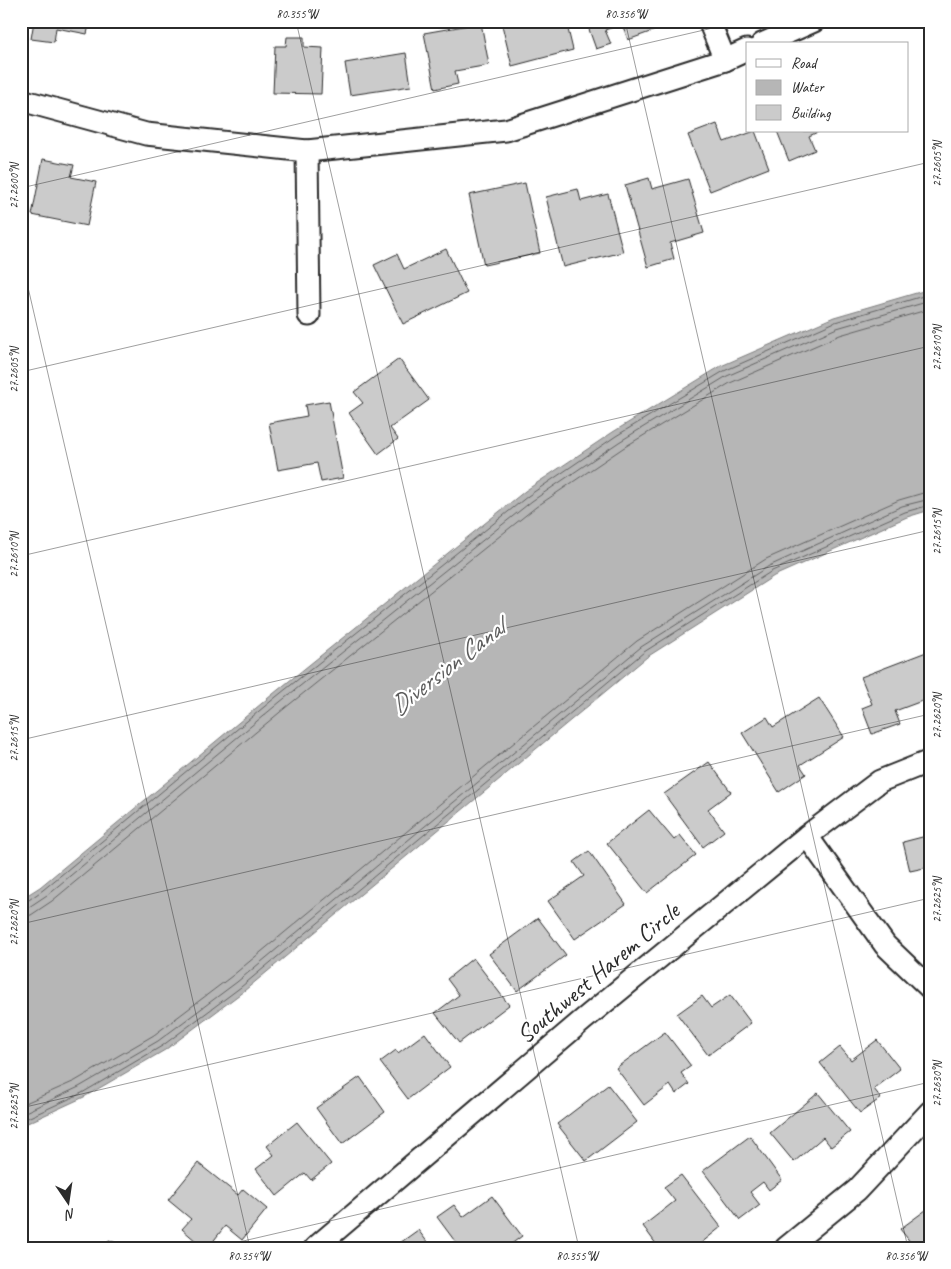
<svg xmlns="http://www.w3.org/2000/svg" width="951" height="1269" viewBox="0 0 951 1269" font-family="Caveat,sans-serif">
  <rect width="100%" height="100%" fill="#fff"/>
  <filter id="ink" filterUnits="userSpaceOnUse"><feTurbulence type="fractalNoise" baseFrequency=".02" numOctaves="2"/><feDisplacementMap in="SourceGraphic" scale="10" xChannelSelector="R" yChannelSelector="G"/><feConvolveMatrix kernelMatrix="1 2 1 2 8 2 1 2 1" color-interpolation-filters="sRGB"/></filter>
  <g filter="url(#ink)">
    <!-- water -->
    <path fill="#b6b6b6" stroke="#7e7e7e" d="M 930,289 L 930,510 L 907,517 L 774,576 L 647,657 L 244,991 L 165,1050 L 84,1097 L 21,1126 L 21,899 L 40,887 L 273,694 L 525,491 L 613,432 L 721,366 L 834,317 Z"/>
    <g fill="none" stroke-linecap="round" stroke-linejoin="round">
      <!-- shore -->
      <g stroke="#636363" stroke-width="1">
        <path d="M 21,903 L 26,902 L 43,890 L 276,697 L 528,496 L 616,436 L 724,371 L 835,322 L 930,294"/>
        <path d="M 21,909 L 29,907 L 47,895 L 280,702 L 532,501 L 619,442 L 727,376 L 837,328 L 930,301"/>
        <path d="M 21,917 L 31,915 L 52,901 L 285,708 L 536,507 L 623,448 L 730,383 L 840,335 L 930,309"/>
        <path d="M 21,1105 L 75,1081 L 154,1035 L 232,976 L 637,641 L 766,559 L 899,500 L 930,491"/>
        <path d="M 21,1114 L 79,1087 L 158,1041 L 237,982 L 641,647 L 769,566 L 902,506 L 930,499"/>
        <path d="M 21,1121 L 82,1093 L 162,1046 L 241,987 L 644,652 L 772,571 L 905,512 L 930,505"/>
      </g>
    </g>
    <!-- building -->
    <g fill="#cbcbcb" stroke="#2b2b2b">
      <path d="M 34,21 L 90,21 L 87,34 L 56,28 L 54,42 L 31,39 Z"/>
      <path d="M 501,21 L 566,21 L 573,50 L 512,66 Z"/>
      <path d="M 586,21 L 659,21 L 661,28 L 628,40 L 622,24 L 605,30 L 611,44 L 596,49 Z"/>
      <path d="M 481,23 L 489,65 L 455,71 L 458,84 L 435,89 L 424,33 Z"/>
      <path d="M 287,37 L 304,37 L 304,47 L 323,48 L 321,94 L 273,93 L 275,46 L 286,46 Z"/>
      <path d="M 406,53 L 411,86 L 350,95 L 345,63 Z"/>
      <path d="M 717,124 L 724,142 L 755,131 L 769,168 L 710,191 L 688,135 Z"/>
      <path d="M 777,131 L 820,131 L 809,136 L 815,150 L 789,161 Z"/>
      <path d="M 43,159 L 74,165 L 71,177 L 96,182 L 87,226 L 32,215 Z"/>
      <path d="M 649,178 L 652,189 L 688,179 L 704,233 L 670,243 L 674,259 L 648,267 L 625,185 Z"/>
      <path d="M 525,183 L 540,253 L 484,265 L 469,195 Z"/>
      <path d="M 578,189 L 581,201 L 608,194 L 623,252 L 563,267 L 546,197 Z"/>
      <path d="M 446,249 L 467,293 L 403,324 L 374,265 L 397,254 L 404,269 Z"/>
      <path d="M 399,359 L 429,400 L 390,428 L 398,439 L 378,454 L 349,413 L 363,403 L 354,392 Z"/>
      <path d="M 329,401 L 343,478 L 321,482 L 317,463 L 278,470 L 269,423 L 307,416 L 305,405 Z"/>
      <path d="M 929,651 L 930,698 L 895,711 L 900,724 L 872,734 L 862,708 L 872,704 L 861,677 Z"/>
      <path d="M 819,698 L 844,737 L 800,765 L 806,774 L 779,792 L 742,733 L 767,717 L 773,727 Z"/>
      <path d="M 709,762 L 731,792 L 708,809 L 724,831 L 703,847 L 664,794 Z"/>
      <path d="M 649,810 L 674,840 L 680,835 L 696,855 L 647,893 L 607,843 Z"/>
      <path d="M 930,835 L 930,871 L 929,867 L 910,871 L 903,842 Z"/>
      <path d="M 589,851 L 626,904 L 575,939 L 548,901 L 584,876 L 574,862 Z"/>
      <path d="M 538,918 L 566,955 L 517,991 L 489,954 Z"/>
      <path d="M 473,958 L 509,1005 L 459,1043 L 435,1013 L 459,995 L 447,979 Z"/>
      <path d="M 730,995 L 751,1023 L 708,1055 L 677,1014 L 702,996 L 711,1008 Z"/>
      <path d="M 665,1032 L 691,1066 L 681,1073 L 689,1084 L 676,1094 L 670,1085 L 644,1105 L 616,1068 Z"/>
      <path d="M 425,1033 L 450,1067 L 408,1099 L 380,1062 L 396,1050 L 398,1053 Z"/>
      <path d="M 877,1040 L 900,1069 L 874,1089 L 881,1098 L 860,1113 L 820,1063 L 840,1047 L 851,1060 Z"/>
      <path d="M 360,1077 L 385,1112 L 342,1144 L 316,1108 Z"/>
      <path d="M 608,1085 L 637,1122 L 586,1161 L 557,1124 Z"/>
      <path d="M 818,1093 L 850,1132 L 831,1147 L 823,1137 L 794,1162 L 770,1133 Z"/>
      <path d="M 297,1122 L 331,1164 L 311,1180 L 305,1173 L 277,1196 L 256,1169 L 274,1155 L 267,1146 Z"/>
      <path d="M 750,1136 L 782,1180 L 769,1190 L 763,1182 L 750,1192 L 760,1205 L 740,1220 L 703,1171 Z"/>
      <path d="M 198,1163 L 238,1195 L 243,1189 L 267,1209 L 242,1240 L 225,1226 L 208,1248 L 204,1248 L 182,1229 L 191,1219 L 168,1200 Z"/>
      <path d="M 681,1175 L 721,1227 L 695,1248 L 659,1248 L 643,1226 L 675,1201 L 664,1187 Z"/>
      <path d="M 492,1196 L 522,1236 L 506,1248 L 460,1248 L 437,1217 L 454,1205 L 463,1217 Z"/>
      <path d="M 930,1207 L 930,1248 L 915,1248 L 900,1229 Z"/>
      <path d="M 418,1230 L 432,1248 L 399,1248 L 397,1245 Z"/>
      <path d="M 109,1240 L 128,1248 L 106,1248 Z"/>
    </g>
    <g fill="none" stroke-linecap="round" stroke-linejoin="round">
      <defs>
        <g id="minor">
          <path d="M 709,21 L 725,60"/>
          <path d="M 762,44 L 814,21"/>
          <path d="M 21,100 L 146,134 L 307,151 L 506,130 L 725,60 L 747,50"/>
          <path d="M 307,151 L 309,315"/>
          <path d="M 807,836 L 885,945 L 930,988"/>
          <path d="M 315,1248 L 583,1020 L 807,836 L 880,781 L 930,761"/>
          <path d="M 786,1248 L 857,1190 L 930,1112"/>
        </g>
      </defs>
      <!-- minor casing -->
      <use href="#minor" stroke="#2b2b2b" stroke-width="25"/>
      <!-- minor -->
      <use href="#minor" stroke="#fff" stroke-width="21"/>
    </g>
  </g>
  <!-- ticks -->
  <path fill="none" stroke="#2b2b2b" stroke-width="1" stroke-opacity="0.45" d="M 296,21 L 579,1248M 625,21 L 908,1248M 21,188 L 743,21M 21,257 L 250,1248M 21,372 L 930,162M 21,556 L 930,346M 21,740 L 930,530M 21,924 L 930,714M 21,1108 L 930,898M 213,1248 L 930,1082"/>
  <g text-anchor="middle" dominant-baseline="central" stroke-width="4.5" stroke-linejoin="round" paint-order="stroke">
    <!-- street labels -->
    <g font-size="25" fill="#2b2b2b" stroke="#fff">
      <text transform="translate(598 973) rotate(-40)">Southwest Harem Circle</text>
    </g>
    <!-- water labels -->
    <g font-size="26" font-style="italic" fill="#5c5c5c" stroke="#fff">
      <text transform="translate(447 667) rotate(-38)">Diversion Canal</text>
    </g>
  </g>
  <!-- margin -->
  <rect width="951" height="1269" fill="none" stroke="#fff" stroke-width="55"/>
  <!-- legend -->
  <rect x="746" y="42" width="162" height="90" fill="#ffffff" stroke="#aaaaaa"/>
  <rect x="756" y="59" width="25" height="8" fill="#ffffff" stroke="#aaaaaa"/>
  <text x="791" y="68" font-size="15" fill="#2b2b2b">Road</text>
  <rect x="756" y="80" width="25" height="15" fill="#b6b6b6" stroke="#aaaaaa"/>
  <text x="791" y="92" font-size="15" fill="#2b2b2b">Water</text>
  <rect x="756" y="105" width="25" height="15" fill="#cbcbcb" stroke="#aaaaaa"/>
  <text x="791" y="118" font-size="15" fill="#2b2b2b">Building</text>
  <!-- north arrow -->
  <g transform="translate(68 1202) rotate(167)" stroke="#ffffff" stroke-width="4" paint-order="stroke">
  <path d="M0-4L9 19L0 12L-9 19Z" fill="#2b2b2b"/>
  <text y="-8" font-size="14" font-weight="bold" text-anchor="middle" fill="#2b2b2b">N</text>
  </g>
  <rect x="28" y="28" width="896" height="1214" fill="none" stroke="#2b2b2b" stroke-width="2"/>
  <g font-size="12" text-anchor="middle" fill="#2b2b2b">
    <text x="297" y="18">80.355°W</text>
    <text x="626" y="18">80.356°W</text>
    <text transform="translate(937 164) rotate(-90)" y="4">27.2605°N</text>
    <text transform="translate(14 186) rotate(-90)" y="4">27.2600°N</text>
    <text transform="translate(937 348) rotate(-90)" y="4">27.2610°N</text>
    <text transform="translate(14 370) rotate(-90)" y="4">27.2605°N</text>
    <text transform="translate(937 532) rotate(-90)" y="4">27.2615°N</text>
    <text transform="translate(14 555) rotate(-90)" y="4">27.2610°N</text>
    <text transform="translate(937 716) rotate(-90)" y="4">27.2620°N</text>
    <text transform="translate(14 739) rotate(-90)" y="4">27.2615°N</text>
    <text transform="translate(937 900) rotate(-90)" y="4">27.2625°N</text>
    <text transform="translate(14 923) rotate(-90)" y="4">27.2620°N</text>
    <text transform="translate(937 1084) rotate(-90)" y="4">27.2630°N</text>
    <text transform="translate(14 1107) rotate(-90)" y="4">27.2625°N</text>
    <text x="249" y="1260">80.354°W</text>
    <text x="577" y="1260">80.355°W</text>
    <text x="906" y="1260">80.356°W</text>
  </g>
</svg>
